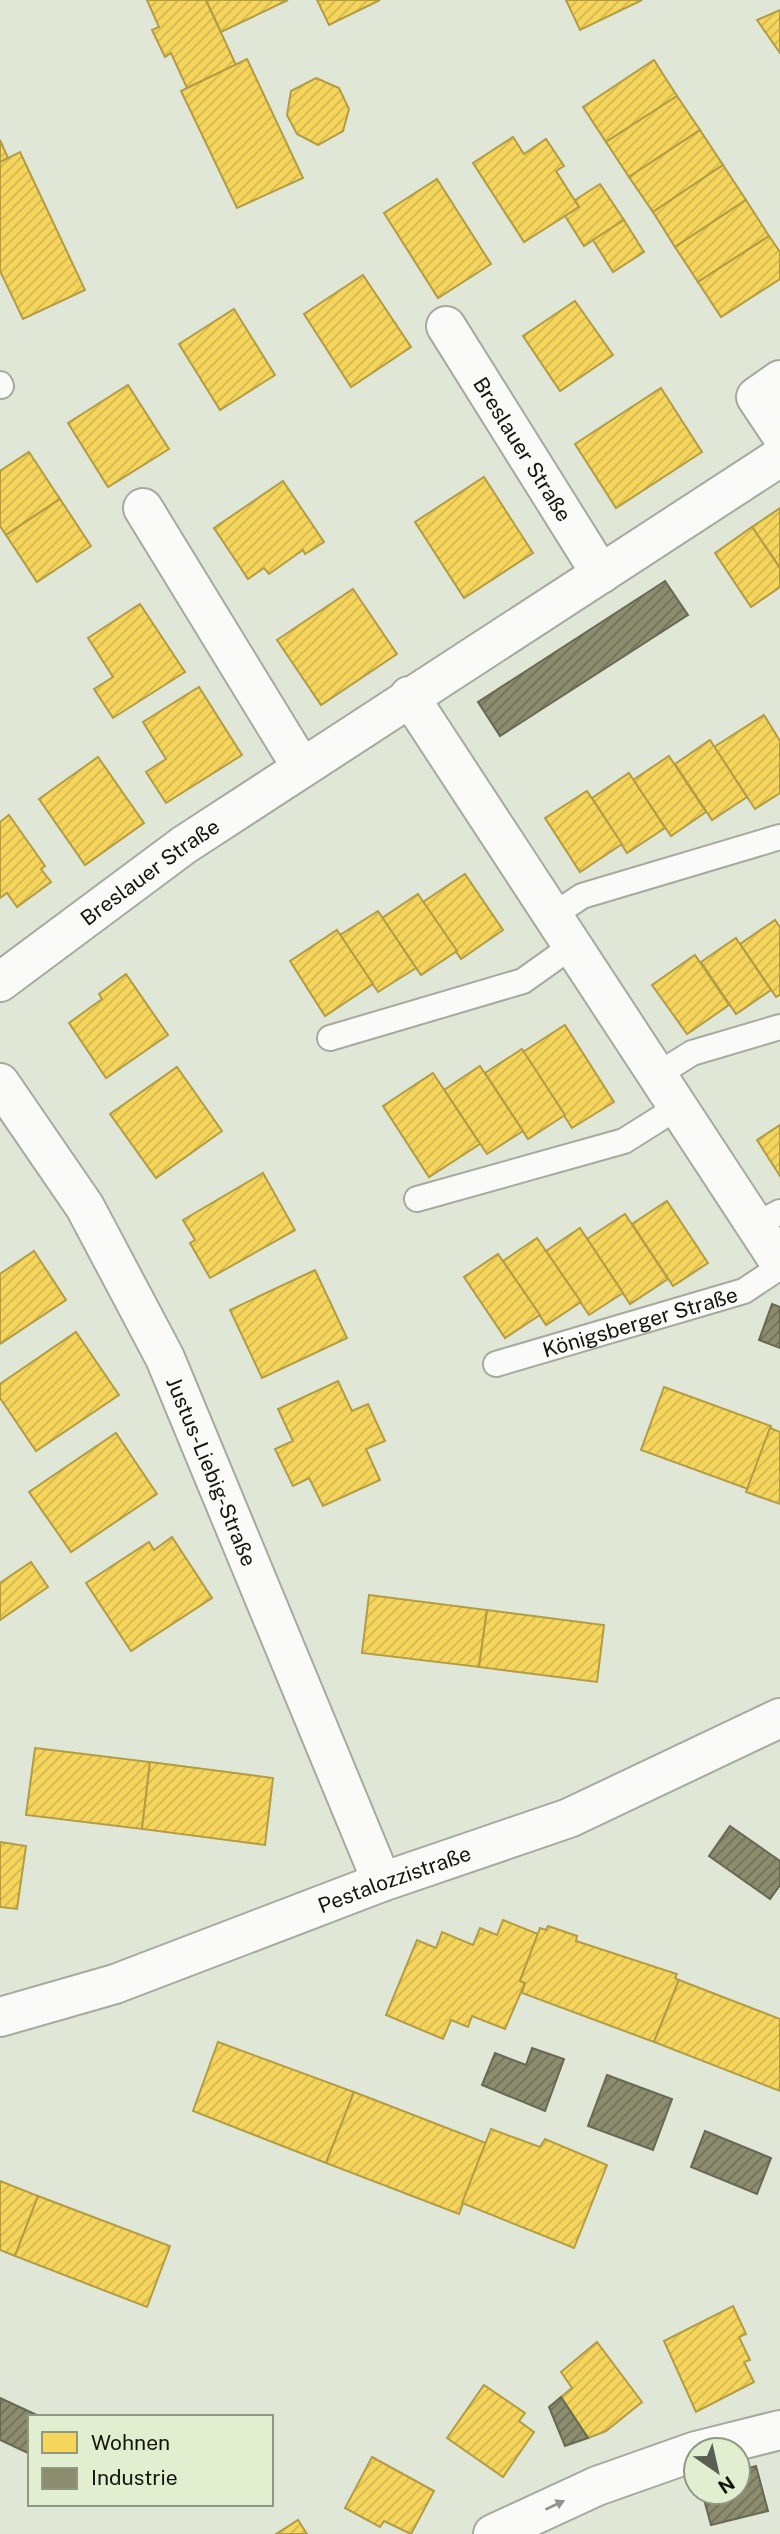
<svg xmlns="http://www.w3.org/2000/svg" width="780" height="2534" viewBox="0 0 780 2534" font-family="'Public Sans',sans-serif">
  <defs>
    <pattern id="homes-hatch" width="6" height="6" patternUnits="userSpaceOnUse" patternTransform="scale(1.75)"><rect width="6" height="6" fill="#f6d55c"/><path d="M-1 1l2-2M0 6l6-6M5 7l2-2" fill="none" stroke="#d2b64f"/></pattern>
    <pattern id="industry-hatch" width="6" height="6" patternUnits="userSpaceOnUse" patternTransform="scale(1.75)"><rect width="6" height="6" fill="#8c8c6e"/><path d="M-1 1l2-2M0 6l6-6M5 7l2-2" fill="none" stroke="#717159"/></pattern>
  </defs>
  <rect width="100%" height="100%" fill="#e1e7d7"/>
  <!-- homes -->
  <g fill="url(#homes-hatch)" stroke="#b29c44" stroke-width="2">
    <path d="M 147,0 L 206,0 L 236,65 L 187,88 L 171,53 L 165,57 L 152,30 L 159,27 Z"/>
    <path d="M 206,0 L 288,0 L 221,32 Z"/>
    <path d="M 317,0 L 380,0 L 329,25 Z"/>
    <path d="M 566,0 L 642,0 L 580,30 Z"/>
    <path d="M 780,10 L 780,53 L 757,20 Z"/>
    <path d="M 247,59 L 303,178 L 237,208 L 181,91 Z"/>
    <path d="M 654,60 L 677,96 L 606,142 L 583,107 Z"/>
    <path d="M 316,78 L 339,88 L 349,109 L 343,131 L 318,145 L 297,134 L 287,115 L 291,91 Z"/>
    <path d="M 677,96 L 700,130 L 629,177 L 606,142 Z"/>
    <path d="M 700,130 L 723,165 L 653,212 L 629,177 Z"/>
    <path d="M 513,137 L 524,154 L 546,139 L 564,166 L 556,171 L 579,207 L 524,242 L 473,163 Z"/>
    <path d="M 0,140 L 8,158 L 0,162 Z"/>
    <path d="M 20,152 L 85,290 L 23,319 L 0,271 L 0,162 Z"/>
    <path d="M 723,165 L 746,200 L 675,247 L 653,212 Z"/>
    <path d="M 437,179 L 491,264 L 438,298 L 384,213 Z"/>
    <path d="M 600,184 L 624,220 L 584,246 L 565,216 L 579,207 L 575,200 Z"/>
    <path d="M 746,200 L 769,236 L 698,282 L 675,247 Z"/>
    <path d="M 624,220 L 644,252 L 613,272 L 593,240 Z"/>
    <path d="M 769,236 L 780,252 L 780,279 L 721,317 L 698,282 Z"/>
    <path d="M 363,275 L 411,347 L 351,387 L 304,314 Z"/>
    <path d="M 575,301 L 613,355 L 560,391 L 523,336 Z"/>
    <path d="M 234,309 L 275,375 L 220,410 L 179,344 Z"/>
    <path d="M 128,385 L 169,449 L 108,487 L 68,423 Z"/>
    <path d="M 661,388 L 702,452 L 616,508 L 575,444 Z"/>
    <path d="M 29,452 L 60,499 L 6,535 L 0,526 L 0,471 Z"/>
    <path d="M 484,477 L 533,553 L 464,598 L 415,522 Z"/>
    <path d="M 283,481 L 324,542 L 305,554 L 303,550 L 269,574 L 264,568 L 248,579 L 214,528 Z"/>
    <path d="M 60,499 L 91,546 L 37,582 L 6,535 Z"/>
    <path d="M 780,508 L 780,568 L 752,527 Z"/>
    <path d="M 752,527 L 780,568 L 780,587 L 751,607 L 715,553 Z"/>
    <path d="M 353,589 L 397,654 L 321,705 L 277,640 Z"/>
    <path d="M 140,604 L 185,672 L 113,718 L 94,689 L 113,677 L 88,638 Z"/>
    <path d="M 199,687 L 242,755 L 166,803 L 146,772 L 166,759 L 143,722 Z"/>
    <path d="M 764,715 L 780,741 L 780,793 L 755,809 L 714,747 Z"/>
    <path d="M 710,740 L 747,797 L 712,820 L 675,764 Z"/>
    <path d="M 669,756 L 706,812 L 671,836 L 633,780 Z"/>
    <path d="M 98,757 L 144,823 L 85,865 L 39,799 Z"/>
    <path d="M 629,773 L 665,828 L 627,853 L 592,798 Z"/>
    <path d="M 587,791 L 622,844 L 580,872 L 545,818 Z"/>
    <path d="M 9,815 L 45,866 L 41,869 L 51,882 L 17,907 L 7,893 L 0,898 L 0,822 Z"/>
    <path d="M 465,874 L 503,930 L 461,959 L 423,902 Z"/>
    <path d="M 418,894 L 457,951 L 421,975 L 382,918 Z"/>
    <path d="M 378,911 L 416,968 L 378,992 L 340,935 Z"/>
    <path d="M 775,920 L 780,927 L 780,995 L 776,997 L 740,944 Z"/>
    <path d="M 337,930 L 373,984 L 325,1016 L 290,961 Z"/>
    <path d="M 736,938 L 771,990 L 736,1014 L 701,962 Z"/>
    <path d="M 695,955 L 729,1005 L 687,1034 L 652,985 Z"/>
    <path d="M 126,974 L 168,1035 L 106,1078 L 69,1023 L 102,999 L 99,994 Z"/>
    <path d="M 565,1025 L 614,1102 L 572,1128 L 523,1052 Z"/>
    <path d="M 522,1049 L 565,1115 L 528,1139 L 485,1073 Z"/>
    <path d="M 480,1066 L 523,1131 L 487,1154 L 444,1090 Z"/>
    <path d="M 177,1067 L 222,1131 L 156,1178 L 110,1114 Z"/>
    <path d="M 433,1073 L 480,1144 L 429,1177 L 383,1106 Z"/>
    <path d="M 780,1125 L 780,1176 L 757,1140 Z"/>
    <path d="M 263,1173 L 295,1230 L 210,1278 L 190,1243 L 195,1240 L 183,1220 Z"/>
    <path d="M 667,1201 L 708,1263 L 673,1286 L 632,1224 Z"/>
    <path d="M 625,1214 L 668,1279 L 630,1304 L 587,1239 Z"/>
    <path d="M 580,1228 L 623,1293 L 589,1315 L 546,1251 Z"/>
    <path d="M 537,1238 L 581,1302 L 546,1325 L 503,1261 Z"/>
    <path d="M 34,1251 L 66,1300 L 0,1344 L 0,1274 Z"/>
    <path d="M 498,1254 L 540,1315 L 505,1338 L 464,1277 Z"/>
    <path d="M 315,1270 L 347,1338 L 262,1378 L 230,1310 Z"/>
    <path d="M 76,1332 L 119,1395 L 36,1451 L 0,1398 L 0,1384 Z"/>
    <path d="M 338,1381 L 352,1411 L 368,1404 L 385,1441 L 366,1449 L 380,1480 L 323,1506 L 309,1478 L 293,1486 L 275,1449 L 293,1441 L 278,1409 Z"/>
    <path d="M 664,1387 L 771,1426 L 748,1489 L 641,1450 Z"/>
    <path d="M 770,1428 L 780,1432 L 780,1504 L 746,1492 Z"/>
    <path d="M 116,1433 L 157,1494 L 71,1552 L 29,1492 Z"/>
    <path d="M 172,1537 L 212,1598 L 131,1651 L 86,1583 L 149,1542 L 154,1550 Z"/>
    <path d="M 31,1562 L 48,1587 L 0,1620 L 0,1583 Z"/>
    <path d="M 369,1595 L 487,1610 L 479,1667 L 362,1653 Z"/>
    <path d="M 487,1610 L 604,1625 L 597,1682 L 479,1667 Z"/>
    <path d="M 35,1748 L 150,1762 L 142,1829 L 26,1815 Z"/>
    <path d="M 150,1762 L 273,1778 L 265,1845 L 142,1829 Z"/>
    <path d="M 0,1842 L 26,1846 L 17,1909 L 0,1907 Z"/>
    <path d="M 503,1920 L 538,1934 L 520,1981 L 525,1983 L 505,2029 L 472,2016 L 468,2027 L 451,2020 L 443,2039 L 386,2015 L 417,1940 L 436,1948 L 442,1932 L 473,1945 L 480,1928 L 497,1935 Z"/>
    <path d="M 548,1926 L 577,1936 L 576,1941 L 677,1974 L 675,1978 L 679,1980 L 654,2042 L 522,1993 L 525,1983 L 520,1981 L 540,1928 L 546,1930 Z"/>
    <path d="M 679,1980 L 780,2019 L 780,2091 L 654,2042 Z"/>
    <path d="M 218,2042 L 354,2092 L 326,2163 L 193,2111 Z"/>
    <path d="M 354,2092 L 486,2143 L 459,2214 L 326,2163 Z"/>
    <path d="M 491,2129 L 540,2147 L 545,2139 L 607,2165 L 574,2248 L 462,2203 Z"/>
    <path d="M 0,2181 L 38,2196 L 15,2256 L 0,2250 Z"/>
    <path d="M 38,2196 L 170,2246 L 147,2307 L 15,2256 Z"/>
    <path d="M 733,2306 L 746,2334 L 739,2337 L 750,2360 L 744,2362 L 754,2382 L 696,2412 L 664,2341 Z"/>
    <path d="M 597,2342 L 642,2402 L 606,2431 L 588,2438 L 561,2397 L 572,2388 L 561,2372 Z"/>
    <path d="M 484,2385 L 525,2413 L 519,2421 L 534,2432 L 503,2477 L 447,2438 Z"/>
    <path d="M 372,2457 L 434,2491 L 411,2534 L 384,2521 L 380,2527 L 345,2508 Z"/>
    <path d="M 298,2520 L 307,2534 L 276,2534 Z"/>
  </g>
  <!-- industry -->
  <g fill="url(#industry-hatch)" stroke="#676951" stroke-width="2">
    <path d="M 665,581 L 688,615 L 500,736 L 478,702 Z"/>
    <path d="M 772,1304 L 780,1307 L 780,1348 L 759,1340 Z"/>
    <path d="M 730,1826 L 780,1861 L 780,1885 L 770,1899 L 709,1856 Z"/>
    <path d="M 532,2048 L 564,2059 L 545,2111 L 482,2085 L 495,2053 L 526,2065 Z"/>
    <path d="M 607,2075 L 672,2099 L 653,2150 L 588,2126 Z"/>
    <path d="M 705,2131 L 771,2158 L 757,2194 L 691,2167 Z"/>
    <path d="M 561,2397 L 588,2438 L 565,2446 L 549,2407 Z"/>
    <path d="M 0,2398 L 41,2417 L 30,2417 L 30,2454 L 0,2440 Z"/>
    <path d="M 756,2466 L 768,2511 L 711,2525 L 702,2492 L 738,2492 L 738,2471 Z"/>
  </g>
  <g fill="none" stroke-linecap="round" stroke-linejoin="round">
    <defs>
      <g id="lane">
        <path d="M 0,384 L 1,386"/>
        <path d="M 552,916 L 582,896 L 780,837"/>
        <path d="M 330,1038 L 523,981 L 572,946"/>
        <path d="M 657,1075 L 692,1053 L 780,1027"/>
        <path d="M 417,1199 L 624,1141 L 678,1107"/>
        <path d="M 755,1225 L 780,1212"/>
        <path id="s1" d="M 496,1364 L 744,1291 L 780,1267"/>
      </g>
      <g id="street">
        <path id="s2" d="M 446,326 L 601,574"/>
        <path d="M 780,380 L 756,397 L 780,433"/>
        <path d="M 143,508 L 302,768"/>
        <path d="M 409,696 L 780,1263"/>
        <path id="s3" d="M 0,982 L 184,845 L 780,457"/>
        <path id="s4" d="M 0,1083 L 85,1207 L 165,1358 L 382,1882"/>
        <path id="s5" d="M 0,2017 L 115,1984 L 382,1882 L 569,1818 L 780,1718"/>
        <path d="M 700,2450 L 780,2430"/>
        <path d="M 493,2534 L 597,2486 L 696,2451"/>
      </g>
    </defs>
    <!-- lane casing -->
    <use href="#lane" stroke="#a6aa9e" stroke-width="28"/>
    <!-- street casing -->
    <use href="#street" stroke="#a6aa9e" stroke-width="42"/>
    <!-- lane -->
    <use href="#lane" stroke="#fafbf9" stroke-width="24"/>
    <!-- street -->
    <use href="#street" stroke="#fafbf9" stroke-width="38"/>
  </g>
  <!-- one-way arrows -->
  <defs><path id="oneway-solid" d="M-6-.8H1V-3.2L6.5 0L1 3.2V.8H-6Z" transform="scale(1.75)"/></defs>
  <use fill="#92948e" href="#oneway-solid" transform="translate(555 2505) rotate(-25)"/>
  <g text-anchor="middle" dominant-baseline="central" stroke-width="7" stroke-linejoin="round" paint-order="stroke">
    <!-- street labels -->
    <g font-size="21" fill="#12160c" stroke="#e2eed0">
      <text stroke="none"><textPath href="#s2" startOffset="145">Breslauer Straße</textPath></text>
      <text stroke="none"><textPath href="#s3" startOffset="186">Breslauer Straße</textPath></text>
      <text stroke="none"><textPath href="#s1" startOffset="150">Königsberger Straße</textPath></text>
      <text stroke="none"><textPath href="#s4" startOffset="444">Justus-Liebig-Straße</textPath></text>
      <text stroke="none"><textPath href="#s5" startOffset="418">Pestalozzistraße</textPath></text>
    </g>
  </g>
  <!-- legend -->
  <rect x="28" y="2415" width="245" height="91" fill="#e2eed0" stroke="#8f9882" stroke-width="2"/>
  <rect x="42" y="2432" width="35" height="21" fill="#f6d55c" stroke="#8f9882" stroke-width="2"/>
  <text x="91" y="2450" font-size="21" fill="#12160c">Wohnen</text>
  <rect x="42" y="2468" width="35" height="21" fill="#8c8c6e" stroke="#8f9882" stroke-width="2"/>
  <text x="91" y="2485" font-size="21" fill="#12160c">Industrie</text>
  <!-- north arrow -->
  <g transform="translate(717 2471) rotate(146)"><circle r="33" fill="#e2eed0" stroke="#8f9882" stroke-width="2"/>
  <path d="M0-5L12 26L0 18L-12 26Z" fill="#5a5f53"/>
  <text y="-10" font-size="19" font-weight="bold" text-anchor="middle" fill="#12160c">N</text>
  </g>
</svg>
